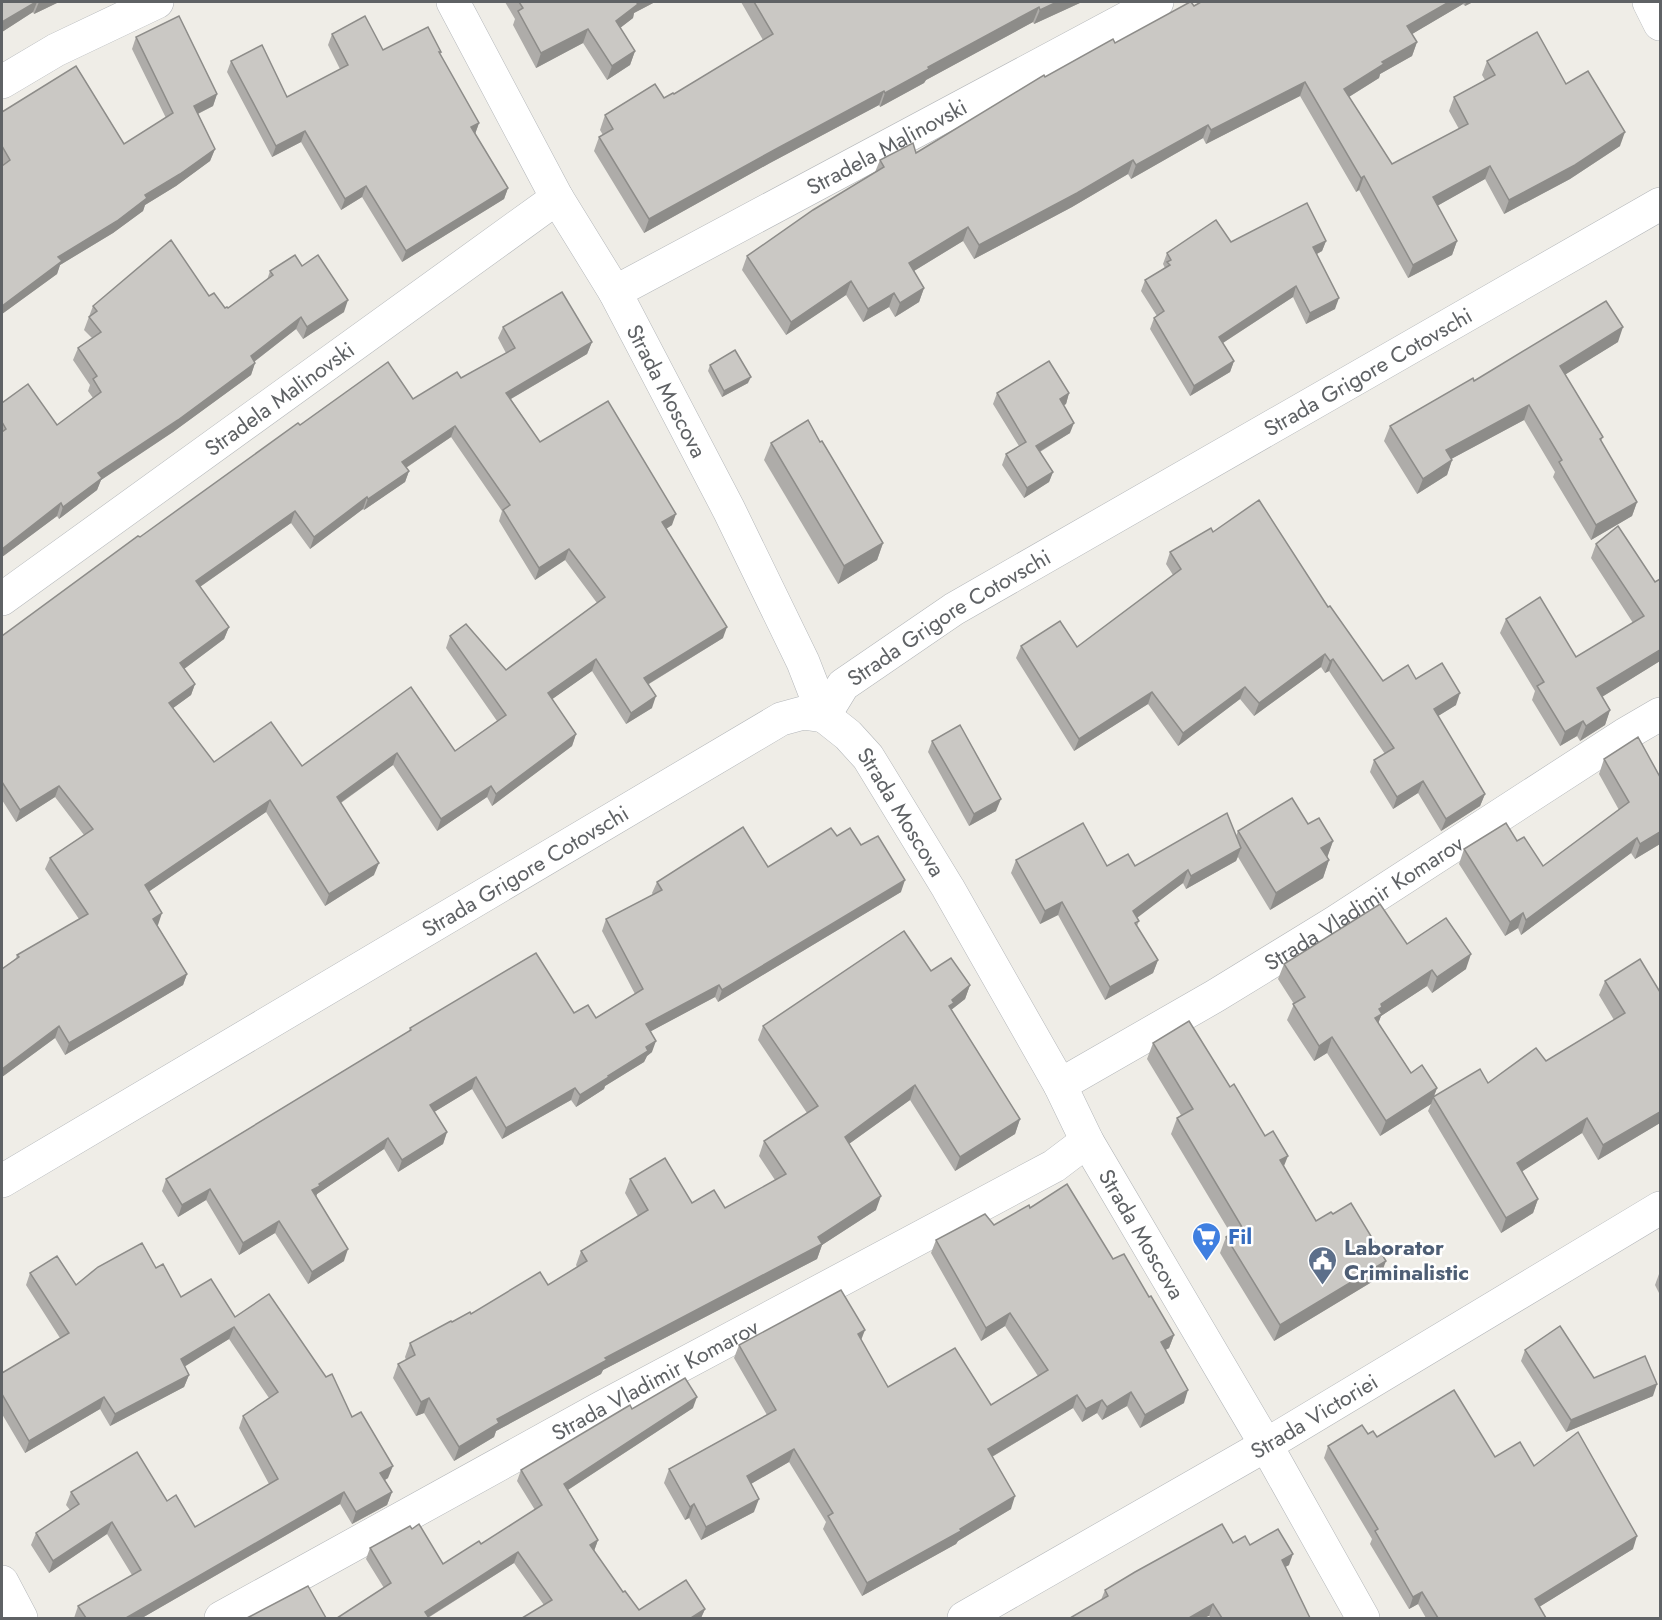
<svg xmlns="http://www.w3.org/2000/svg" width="1662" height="1620" viewBox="0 0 1662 1620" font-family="Jost,sans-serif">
  <rect width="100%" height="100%" fill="#efede7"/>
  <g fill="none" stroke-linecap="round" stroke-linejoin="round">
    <defs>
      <g id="minor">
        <path id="s1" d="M 453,2 L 557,198 L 615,292 L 729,510 L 803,662 L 824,716 L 848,735 L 868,757 L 948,888 L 1060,1085 L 1087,1141 L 1266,1445 L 1363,1618"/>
        <path d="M 1649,2 L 1660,24"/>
        <path d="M 2,82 L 56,50 L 157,2"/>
        <path id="s2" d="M 615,292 L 1157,2"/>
        <path id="s3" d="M 2,599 L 557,198"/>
        <path id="s4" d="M 824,716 L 843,685 L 954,609 L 1660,204"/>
        <path id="s5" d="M 1060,1085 L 1215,996 L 1334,923 L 1624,735 L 1660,714"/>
        <path id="s6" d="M 2,1181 L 781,719 L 803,713 L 824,716"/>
        <path d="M 2,1582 L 21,1618"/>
        <path id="s7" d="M 221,1618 L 601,1408 L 1054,1166 L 1087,1141"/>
        <path id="s8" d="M 964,1618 L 1266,1445 L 1660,1208"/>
      </g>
    </defs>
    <!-- minor casing -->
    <use href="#minor" stroke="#b4b7ba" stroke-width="34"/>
    <!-- minor -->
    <use href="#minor" stroke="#fff" stroke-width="33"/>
  </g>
  <!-- wall -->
  <g fill="#aeaca9" fill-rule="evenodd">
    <path d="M 2,2 L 59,2 L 34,14 L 33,12 L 2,32 Z"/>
    <path d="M 505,2 L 655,2 L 634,13 L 633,18 L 620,28 L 635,51 L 630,65 L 607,80 L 583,43 L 536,68 L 513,25 L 515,19 Z"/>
    <path d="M 741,2 L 1082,2 L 1034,24 L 1033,22 L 926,80 L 924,83 L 880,107 L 879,105 L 770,163 L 644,233 L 594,151 L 599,137 L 603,135 L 600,130 L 605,115 L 664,98 L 674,94 L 763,40 Z"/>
    <path d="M 1201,2 L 1473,2 L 1465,6 L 1463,4 L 1412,34 L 1417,42 L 1412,56 L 1380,74 L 1379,78 L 1349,97 L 1392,164 L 1459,129 L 1449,111 L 1454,97 L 1485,80 L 1482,75 L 1487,61 L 1566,84 L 1620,146 L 1570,179 L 1504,214 L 1485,179 L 1437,206 L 1457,241 L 1452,255 L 1408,278 L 1359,190 L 1356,192 L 1300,96 L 1206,144 L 1203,138 L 1131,179 L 1128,174 L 1072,207 L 974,259 L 963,241 L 914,271 L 924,288 L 919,302 L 895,317 L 889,307 L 863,322 L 846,295 L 786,335 L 742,270 L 747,256 L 875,172 L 880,160 L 916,153 L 1045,77 Z"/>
    <path d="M 332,34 L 383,50 L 441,52 L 440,54 L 479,123 L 475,134 L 508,188 L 504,199 L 402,262 L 362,197 L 341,210 L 301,142 L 272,157 L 227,72 L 231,61 L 287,97 L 340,69 L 328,45 Z"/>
    <path d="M 136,37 L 217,94 L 213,106 L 198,114 L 215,149 L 210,161 L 176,186 L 145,205 L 143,211 L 113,233 L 60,265 L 57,274 L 2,314 L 2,112 L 124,144 L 166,118 L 132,49 Z"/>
    <path d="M 1326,241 L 1322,251 L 1317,254 L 1335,309 L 1306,324 L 1293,297 L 1223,343 L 1234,361 L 1230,372 L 1190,396 L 1150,329 L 1154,318 L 1157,316 L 1141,291 L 1145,280 L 1165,268 L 1163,264 L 1167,253 L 1231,242 Z"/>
    <path d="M 302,266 L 344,312 L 303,339 L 296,329 L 254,362 L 255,363 L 251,375 L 173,432 L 101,480 L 97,490 L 59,519 L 57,516 L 2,557 L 2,403 L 57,425 L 93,398 L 88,391 L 90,385 L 73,360 L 78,348 L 92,338 L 84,330 L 93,306 L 209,296 L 225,308 L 228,308 L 267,280 L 270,271 Z"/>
    <path d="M 503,327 L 592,342 L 587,354 L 511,399 L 540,442 L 672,525 L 666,529 L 723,638 L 649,684 L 652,708 L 626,724 L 592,671 L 552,699 L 576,734 L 572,746 L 492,806 L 487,797 L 437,831 L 393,765 L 341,803 L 374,875 L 325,906 L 266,812 L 149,891 L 158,925 L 157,925 L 187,974 L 183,985 L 65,1055 L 55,1038 L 2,1077 L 2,969 L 16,958 L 17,955 L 79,919 L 45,869 L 50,858 L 84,835 L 55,797 L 16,822 L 2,800 L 2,636 L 300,425 L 413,399 L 461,378 L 506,353 L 498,338 ZM 451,437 L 502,511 L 499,521 L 535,580 L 565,560 L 597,603 L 506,670 L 450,636 L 446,648 L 497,721 L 455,751 L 411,687 L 302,766 L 214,762 L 173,708 L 191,695 L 195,684 L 184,669 L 224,639 L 229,627 L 200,587 L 291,523 L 310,549 L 363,509 L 364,510 L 405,482 L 409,471 L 406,468 Z"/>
    <path d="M 1618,342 L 1565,374 L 1603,437 L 1601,441 L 1637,502 L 1632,516 L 1591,540 L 1553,477 L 1555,472 L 1524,420 L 1451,459 L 1452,460 L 1447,475 L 1417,494 L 1384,441 L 1390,426 L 1474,381 Z"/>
    <path d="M 710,365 L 748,383 L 722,397 L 708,371 Z"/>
    <path d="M 997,393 L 1069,393 L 1066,404 L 1063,405 L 1070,433 L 1040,452 L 1053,472 L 1049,482 L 1024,498 L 1002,465 L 1006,454 L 1019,446 L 993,404 Z"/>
    <path d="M 820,442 L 883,543 L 877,560 L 838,584 L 764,460 L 771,443 Z"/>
    <path d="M 1213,532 L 1328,607 L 1383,681 L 1416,679 L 1456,705 L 1438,716 L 1485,794 L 1480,806 L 1441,831 L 1418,793 L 1393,809 L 1370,772 L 1374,760 L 1385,754 L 1329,671 L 1325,673 L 1321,667 L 1254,716 L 1240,699 L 1178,746 L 1148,704 L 1074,751 L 1016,658 L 1021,646 L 1077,647 L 1173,575 L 1166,564 L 1170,552 Z"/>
    <path d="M 1596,544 L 1655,582 L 1660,579 L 1660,661 L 1602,697 L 1610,710 L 1605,725 L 1580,741 L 1577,736 L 1560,746 L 1532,700 L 1535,691 L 1500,633 L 1506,619 L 1576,657 L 1633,623 L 1591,558 Z"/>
    <path d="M 932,741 L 996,811 L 969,826 L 928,752 Z"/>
    <path d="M 1604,759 L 1660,777 L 1660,844 L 1635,859 L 1631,853 L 1521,935 L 1518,928 L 1505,936 L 1459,864 L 1464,849 L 1517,841 L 1543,866 L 1619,810 L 1599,774 Z"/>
    <path d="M 1308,824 L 1333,841 L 1327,857 L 1329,860 L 1323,878 L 1270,910 L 1238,857 L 1236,861 L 1186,889 L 1183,883 L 1137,917 L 1139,921 L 1137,926 L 1158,960 L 1153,973 L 1105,1000 L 1058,915 L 1040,924 L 1011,873 L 1016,860 L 1107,866 L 1135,866 L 1236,836 L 1238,831 Z"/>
    <path d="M 837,836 L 861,845 L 901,892 L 718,1002 L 715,997 L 651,1031 L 652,1052 L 647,1056 L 644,1062 L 605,1086 L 604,1089 L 576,1107 L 571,1100 L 502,1139 L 472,1089 L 434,1112 L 447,1132 L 443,1144 L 398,1172 L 384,1149 L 317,1194 L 316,1196 L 344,1261 L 308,1284 L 275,1233 L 239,1255 L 206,1200 L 178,1217 L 162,1191 L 166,1179 L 409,1031 L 410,1028 L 574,1013 L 596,1018 L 635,994 L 602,931 L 606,919 L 653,895 L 652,893 L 657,882 L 768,867 Z"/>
    <path d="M 1284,964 L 1466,969 L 1432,993 L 1427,986 L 1381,1016 L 1378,1023 L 1411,1073 L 1437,1088 L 1434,1096 L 1488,1083 L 1546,1061 L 1614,1020 L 1599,995 L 1605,981 L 1660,992 L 1660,1123 L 1598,1160 L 1582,1133 L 1522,1171 L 1538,1199 L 1533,1213 L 1501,1233 L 1428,1111 L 1431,1104 L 1380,1136 L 1327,1053 L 1314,1061 L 1287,1020 L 1294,1004 L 1278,979 Z"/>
    <path d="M 931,971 L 970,985 L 965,999 L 951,1010 L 1020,1119 L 1015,1134 L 955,1171 L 910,1100 L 849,1144 L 876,1210 L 822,1245 L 817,1259 L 603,1370 L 601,1374 L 496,1431 L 494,1437 L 454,1461 L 424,1413 L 416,1416 L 393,1378 L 398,1364 L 406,1360 L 405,1357 L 410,1343 L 452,1322 L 471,1314 L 548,1285 L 577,1267 L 576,1265 L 581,1251 L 638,1216 L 625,1193 L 630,1179 L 692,1203 L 725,1208 L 775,1180 L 759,1156 L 764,1141 L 807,1113 L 758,1040 L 763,1026 Z"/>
    <path d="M 1153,1043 L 1230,1087 L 1284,1167 L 1316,1221 L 1380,1277 L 1274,1341 L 1220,1253 L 1226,1237 L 1231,1234 L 1171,1134 L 1177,1118 L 1181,1115 L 1147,1059 Z"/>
    <path d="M 1030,1208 L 1113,1259 L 1149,1297 L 1174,1335 L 1169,1348 L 1165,1350 L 1184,1403 L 1140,1428 L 1127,1406 L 1102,1420 L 1097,1413 L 1082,1422 L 1073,1408 L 992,1457 L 1011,1509 L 958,1541 L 956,1544 L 862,1596 L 823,1529 L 826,1522 L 789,1462 L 751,1484 L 754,1512 L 701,1540 L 689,1518 L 685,1520 L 664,1483 L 669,1469 L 767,1415 L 734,1358 L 739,1345 L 861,1340 L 888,1387 L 991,1405 L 1038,1376 L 1005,1326 L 981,1341 L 931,1253 L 936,1240 L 994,1225 Z"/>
    <path d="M 156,1268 L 181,1297 L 235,1317 L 352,1417 L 388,1478 L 385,1480 L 392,1492 L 387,1505 L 352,1524 L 340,1504 L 142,1618 L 74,1618 L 78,1606 L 132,1575 L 107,1534 L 49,1573 L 31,1545 L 36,1533 L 70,1510 L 66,1505 L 71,1492 L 167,1501 L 195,1527 L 269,1484 L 239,1428 L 243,1416 L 269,1398 L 229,1339 L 184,1366 L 189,1375 L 184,1387 L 110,1426 L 100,1409 L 25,1453 L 2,1414 L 2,1373 L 60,1338 L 26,1285 L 30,1273 L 76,1285 Z"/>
    <path d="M 1660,1273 L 1660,1295 L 1655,1285 L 1659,1274 Z"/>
    <path d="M 1525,1350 L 1594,1378 L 1653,1396 L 1566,1432 L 1521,1361 Z"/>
    <path d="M 693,1408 L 568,1490 L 598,1540 L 594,1551 L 623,1592 L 639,1610 L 705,1609 L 701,1618 L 522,1618 L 544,1605 L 514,1563 L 428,1618 L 384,1588 L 366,1559 L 370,1548 L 412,1529 L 443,1564 L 481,1544 L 535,1510 L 517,1481 L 521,1470 L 632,1409 Z"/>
    <path d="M 1368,1434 L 1377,1437 L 1495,1457 L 1534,1466 L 1633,1549 L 1539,1607 L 1546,1618 L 1426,1618 L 1418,1604 L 1409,1609 L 1370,1544 L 1372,1539 L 1324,1458 L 1328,1446 Z"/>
    <path d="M 1233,1543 L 1250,1545 L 1289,1565 L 1285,1567 L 1310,1618 L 1211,1618 L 1209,1616 L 1101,1600 L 1105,1590 Z"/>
  </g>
  <!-- shaded-wall -->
  <g fill="#8d8c89">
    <path d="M 36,2 L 37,2 L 33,12 L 2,32 L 2,22 Z"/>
    <path d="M 39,2 L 59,2 L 34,14 Z"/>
    <path d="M 636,2 L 655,2 L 634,13 L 633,18 L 611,35 L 616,21 Z"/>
    <path d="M 1057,2 L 1082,2 L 1034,24 L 1040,10 Z"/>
    <path d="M 1449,2 L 1464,2 L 1463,4 L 1402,40 L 1407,26 Z"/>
    <path d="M 1466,2 L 1473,2 L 1465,6 Z"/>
    <path d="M 1039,7 L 1033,22 L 926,80 L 924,83 L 880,107 L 885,93 L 928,67 Z"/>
    <path d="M 588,29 L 583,43 L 536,68 L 541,53 Z"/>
    <path d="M 1417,42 L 1412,56 L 1380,74 L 1379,78 L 1339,103 L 1344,89 L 1382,62 Z"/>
    <path d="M 635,51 L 630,65 L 607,80 L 612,66 Z"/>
    <path d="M 1305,82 L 1300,96 L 1206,144 L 1211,130 Z"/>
    <path d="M 884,91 L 879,105 L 770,163 L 644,233 L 649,219 L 776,149 Z"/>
    <path d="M 217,94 L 213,106 L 189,118 L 194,106 Z"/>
    <path d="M 479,123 L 475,134 L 471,127 Z"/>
    <path d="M 1208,125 L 1203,138 L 1131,179 L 1136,165 Z"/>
    <path d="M 305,131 L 301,142 L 272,157 L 276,146 Z"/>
    <path d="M 1625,132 L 1620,146 L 1570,179 L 1504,214 L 1509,200 Z"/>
    <path d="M 215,149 L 210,161 L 176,186 L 145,205 L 143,211 L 113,233 L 60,265 L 57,274 L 2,314 L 2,306 L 58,257 L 145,195 Z"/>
    <path d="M 1133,160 L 1128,174 L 1072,207 L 974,259 L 979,245 Z"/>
    <path d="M 1490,166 L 1485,179 L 1428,211 L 1433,197 Z"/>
    <path d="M 1364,176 L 1359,190 L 1356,192 L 1361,178 Z"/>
    <path d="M 366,186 L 362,197 L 341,210 L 345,199 Z"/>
    <path d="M 508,188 L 504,199 L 402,262 L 406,251 Z"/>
    <path d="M 968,227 L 963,241 L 904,277 L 909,263 Z"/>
    <path d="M 1326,241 L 1322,251 L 1309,258 L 1313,247 Z"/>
    <path d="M 1457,241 L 1452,255 L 1408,278 L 1413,265 Z"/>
    <path d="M 851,281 L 846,295 L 786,335 L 791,322 Z"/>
    <path d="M 1296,286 L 1293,297 L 1215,348 L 1219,337 Z"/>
    <path d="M 924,288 L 919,302 L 895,317 L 900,303 Z"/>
    <path d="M 894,293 L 889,307 L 863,322 L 868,309 Z"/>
    <path d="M 1339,298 L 1335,309 L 1306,324 L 1310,313 Z"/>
    <path d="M 348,300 L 344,312 L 303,339 L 307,327 Z"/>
    <path d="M 301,317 L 296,329 L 246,368 L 251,356 Z"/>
    <path d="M 1623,327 L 1618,342 L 1555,381 L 1560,366 Z"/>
    <path d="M 592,342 L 587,354 L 502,404 L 506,393 Z"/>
    <path d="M 1234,361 L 1230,372 L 1190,396 L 1194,386 Z"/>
    <path d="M 255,363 L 251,375 L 173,432 L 101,480 L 97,490 L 59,519 L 63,507 L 98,473 Z"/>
    <path d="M 751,377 L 748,383 L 722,397 L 724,391 Z"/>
    <path d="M 1069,393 L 1066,404 L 1056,410 L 1060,399 Z"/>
    <path d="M 1529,405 L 1524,420 L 1440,465 L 1446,450 Z"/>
    <path d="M 1074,423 L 1070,433 L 1032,456 L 1036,446 Z"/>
    <path d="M 455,426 L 451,437 L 398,473 L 402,462 Z"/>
    <path d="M 1452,460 L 1447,475 L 1417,494 L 1423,479 Z"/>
    <path d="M 409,471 L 405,482 L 364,510 L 368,499 Z"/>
    <path d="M 1053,472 L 1049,482 L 1024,498 L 1027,488 Z"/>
    <path d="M 367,497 L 363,509 L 310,549 L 314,537 Z"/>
    <path d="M 1637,502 L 1632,516 L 1591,540 L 1596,525 Z"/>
    <path d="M 61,503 L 57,516 L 2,557 L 2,549 Z"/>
    <path d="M 295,511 L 291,523 L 191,593 L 196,581 Z"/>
    <path d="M 676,514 L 672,525 L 658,534 L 662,522 Z"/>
    <path d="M 883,543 L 877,560 L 838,584 L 844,566 Z"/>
    <path d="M 569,549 L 565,560 L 535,580 L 539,568 Z"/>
    <path d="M 229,627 L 224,639 L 176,675 L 180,663 Z"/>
    <path d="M 727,627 L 723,638 L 640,689 L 644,678 Z"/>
    <path d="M 1660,650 L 1660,661 L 1592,703 L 1597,688 Z"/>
    <path d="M 1325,654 L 1321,667 L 1254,716 L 1259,703 Z"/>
    <path d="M 596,659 L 592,671 L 544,705 L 548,693 Z"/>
    <path d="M 1333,659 L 1329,671 L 1325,673 L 1330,661 Z"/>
    <path d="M 195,684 L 191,695 L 165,714 L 169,703 Z"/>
    <path d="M 1245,687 L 1240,699 L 1178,746 L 1183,733 Z"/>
    <path d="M 1152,692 L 1148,704 L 1074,751 L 1079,739 Z"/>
    <path d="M 1460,693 L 1456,705 L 1430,721 L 1434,709 Z"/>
    <path d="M 656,696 L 652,708 L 626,724 L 631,713 Z"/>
    <path d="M 1610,710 L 1605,725 L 1580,741 L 1586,726 Z"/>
    <path d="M 1583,721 L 1577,736 L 1560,746 L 1565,732 Z"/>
    <path d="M 576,734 L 572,746 L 492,806 L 496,794 Z"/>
    <path d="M 397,753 L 393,765 L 333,808 L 337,797 Z"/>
    <path d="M 1423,781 L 1418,793 L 1393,809 L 1397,797 Z"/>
    <path d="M 59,786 L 55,797 L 16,822 L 20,810 Z"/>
    <path d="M 491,786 L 487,797 L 437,831 L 441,819 Z"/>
    <path d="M 1485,794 L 1480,806 L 1441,831 L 1446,819 Z"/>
    <path d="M 1001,799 L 996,811 L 969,826 L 974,814 Z"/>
    <path d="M 270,800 L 266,812 L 141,897 L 145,885 Z"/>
    <path d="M 1660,832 L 1660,844 L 1635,859 L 1640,844 Z"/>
    <path d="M 1637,838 L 1631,853 L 1521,935 L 1526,920 Z"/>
    <path d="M 1333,841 L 1327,858 L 1321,848 Z"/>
    <path d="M 1241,848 L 1236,861 L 1186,889 L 1191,876 Z"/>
    <path d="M 1329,860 L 1323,878 L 1270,910 L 1276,893 Z"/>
    <path d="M 379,863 L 374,875 L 325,906 L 329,894 Z"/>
    <path d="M 1188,870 L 1183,883 L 1129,924 L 1133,911 Z"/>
    <path d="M 905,880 L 901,892 L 718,1002 L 722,990 Z"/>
    <path d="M 1062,902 L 1058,915 L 1040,924 L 1045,911 Z"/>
    <path d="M 162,913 L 158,925 L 149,930 L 153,919 Z"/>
    <path d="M 1523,913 L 1518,928 L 1505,936 L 1510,922 Z"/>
    <path d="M 1471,954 L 1466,969 L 1432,993 L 1437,977 Z"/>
    <path d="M 1158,960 L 1153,973 L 1105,1000 L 1110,987 Z"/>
    <path d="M 1432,970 L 1427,986 L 1381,1016 L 1376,1029 L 1370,1033 L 1381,1004 Z"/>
    <path d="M 187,974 L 183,985 L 65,1055 L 69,1043 Z"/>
    <path d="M 719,985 L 715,997 L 642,1036 L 646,1024 Z"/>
    <path d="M 970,985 L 965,999 L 951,1010 L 944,1020 L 952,1000 Z"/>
    <path d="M 59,1026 L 55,1038 L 2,1077 L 2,1069 Z"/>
    <path d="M 1332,1037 L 1327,1053 L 1314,1061 L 1319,1046 Z"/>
    <path d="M 656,1041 L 652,1052 L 647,1056 L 644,1062 L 605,1086 L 604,1089 L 576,1107 L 580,1095 Z"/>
    <path d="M 476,1077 L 472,1089 L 426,1117 L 430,1105 Z"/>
    <path d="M 915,1085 L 910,1100 L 839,1151 L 845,1137 Z"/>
    <path d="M 575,1088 L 571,1100 L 502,1139 L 506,1128 Z"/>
    <path d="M 1437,1088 L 1431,1104 L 1380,1136 L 1386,1121 Z"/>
    <path d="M 1660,1112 L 1660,1123 L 1598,1160 L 1603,1145 Z"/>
    <path d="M 1587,1118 L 1582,1133 L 1512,1178 L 1517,1163 Z"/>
    <path d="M 1020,1119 L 1015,1134 L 955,1171 L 960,1157 Z"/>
    <path d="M 447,1132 L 443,1144 L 398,1172 L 402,1160 Z"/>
    <path d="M 388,1138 L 384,1149 L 317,1194 L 316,1197 L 312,1190 L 319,1184 Z"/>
    <path d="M 1288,1156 L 1282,1171 L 1280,1160 Z"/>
    <path d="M 210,1189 L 206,1200 L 178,1217 L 182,1205 Z"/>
    <path d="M 881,1196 L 876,1210 L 822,1245 L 817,1259 L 603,1370 L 601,1374 L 496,1431 L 494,1437 L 454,1461 L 459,1447 L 497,1419 L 818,1237 Z"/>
    <path d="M 1538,1199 L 1533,1213 L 1501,1233 L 1506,1218 Z"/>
    <path d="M 279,1221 L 275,1233 L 239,1255 L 243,1243 Z"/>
    <path d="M 348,1249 L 344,1261 L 308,1284 L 312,1272 Z"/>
    <path d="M 1386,1261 L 1380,1277 L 1274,1341 L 1280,1325 Z"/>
    <path d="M 1010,1313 L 1005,1326 L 981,1341 L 986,1328 Z"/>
    <path d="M 234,1327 L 229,1339 L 176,1372 L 181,1359 Z"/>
    <path d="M 865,1330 L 860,1343 L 858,1334 Z"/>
    <path d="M 1174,1335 L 1169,1348 L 1156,1355 L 1161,1342 Z"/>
    <path d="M 189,1375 L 184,1387 L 110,1426 L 115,1414 Z"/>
    <path d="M 1657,1384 L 1653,1396 L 1566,1432 L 1571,1420 Z"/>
    <path d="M 1188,1390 L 1184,1403 L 1140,1428 L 1145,1415 Z"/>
    <path d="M 1131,1392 L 1127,1406 L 1102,1420 L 1107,1407 Z"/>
    <path d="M 1077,1395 L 1073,1408 L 983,1462 L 988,1449 Z"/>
    <path d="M 104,1397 L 100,1409 L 25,1453 L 29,1441 Z"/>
    <path d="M 697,1397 L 693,1408 L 560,1495 L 564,1484 Z"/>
    <path d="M 429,1398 L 424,1413 L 416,1416 L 421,1402 Z"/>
    <path d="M 1102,1400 L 1097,1413 L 1082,1422 L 1086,1409 Z"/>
    <path d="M 794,1449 L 789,1462 L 742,1489 L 747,1476 Z"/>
    <path d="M 393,1466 L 388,1478 L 376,1485 L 380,1473 Z"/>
    <path d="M 344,1492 L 340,1504 L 142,1618 L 126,1618 Z"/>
    <path d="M 392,1492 L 387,1505 L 352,1524 L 356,1512 Z"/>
    <path d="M 1015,1496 L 1011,1509 L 958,1541 L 956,1544 L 862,1596 L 867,1583 Z"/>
    <path d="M 759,1499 L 754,1512 L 701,1540 L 706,1527 Z"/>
    <path d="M 694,1504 L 689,1518 L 685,1520 L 690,1507 Z"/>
    <path d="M 112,1522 L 107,1534 L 49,1573 L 53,1561 Z"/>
    <path d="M 1637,1536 L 1633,1549 L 1531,1612 L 1535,1599 Z"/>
    <path d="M 598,1540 L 594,1551 L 590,1545 Z"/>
    <path d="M 518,1552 L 514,1563 L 427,1618 L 425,1612 Z"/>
    <path d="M 1293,1554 L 1289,1565 L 1278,1571 L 1282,1560 Z"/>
    <path d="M 1422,1592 L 1418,1604 L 1409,1609 L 1413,1597 Z"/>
    <path d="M 1213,1604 L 1209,1616 L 1204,1618 L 1189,1618 Z"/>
    <path d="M 705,1609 L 701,1618 L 691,1618 Z"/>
  </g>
  <!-- building -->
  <g fill="#cac8c4" stroke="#8d8c89" stroke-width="1.5" fill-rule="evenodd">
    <path d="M 2,2 L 36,2 L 2,22 Z"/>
    <path d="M 519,2 L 636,2 L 638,4 L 616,21 L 635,51 L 612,66 L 588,29 L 541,53 L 518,11 L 523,8 Z"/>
    <path d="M 754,2 L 1057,2 L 1040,10 L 1039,7 L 928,67 L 929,69 L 885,93 L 884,91 L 776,149 L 649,219 L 599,137 L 613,129 L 605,115 L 655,84 L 664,98 L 673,93 L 674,94 L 773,34 Z"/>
    <path d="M 1190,2 L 1191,2 L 1194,6 L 1201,2 L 1449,2 L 1407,26 L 1417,42 L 1382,62 L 1384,64 L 1344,89 L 1392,164 L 1468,124 L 1454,97 L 1495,75 L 1487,61 L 1537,32 L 1566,84 L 1588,71 L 1625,132 L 1575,165 L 1509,200 L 1490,166 L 1433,197 L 1457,241 L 1413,265 L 1364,176 L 1361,178 L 1305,82 L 1211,130 L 1208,125 L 1136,165 L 1133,160 L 1077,193 L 979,245 L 968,227 L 909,263 L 924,288 L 900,303 L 894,293 L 868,309 L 851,281 L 791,322 L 747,256 L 813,210 L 884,167 L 880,160 L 913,143 L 916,153 L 1044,75 L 1045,77 L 1113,39 L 1115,43 Z"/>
    <path d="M 179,16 L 217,94 L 194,106 L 215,149 L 180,174 L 145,195 L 147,198 L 117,221 L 58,257 L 62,261 L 2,306 L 2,166 L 10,160 L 2,146 L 2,112 L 76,66 L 124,144 L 173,113 L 136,37 Z"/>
    <path d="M 365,16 L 383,50 L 428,27 L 441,52 L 439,52 L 479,123 L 471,127 L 508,188 L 406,251 L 366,186 L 345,199 L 305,131 L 276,146 L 231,61 L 262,45 L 287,97 L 348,65 L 332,34 Z"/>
    <path d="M 1307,203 L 1326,241 L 1313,247 L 1339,298 L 1310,313 L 1296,286 L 1219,337 L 1234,361 L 1194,386 L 1154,318 L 1164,311 L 1145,280 L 1170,265 L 1167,262 L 1171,260 L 1167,253 L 1216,220 L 1231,242 Z"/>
    <path d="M 171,240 L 209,296 L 214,293 L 225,308 L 227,307 L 228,308 L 273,275 L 270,271 L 295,255 L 302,266 L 318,255 L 348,300 L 307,327 L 301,317 L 251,356 L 255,363 L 178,420 L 98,473 L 102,478 L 63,507 L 61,503 L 2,549 L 2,432 L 6,429 L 2,422 L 2,403 L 28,384 L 57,425 L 101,392 L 93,379 L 97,376 L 78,348 L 101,332 L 89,317 L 97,311 L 93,306 Z"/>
    <path d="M 562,292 L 592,342 L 506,393 L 540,442 L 608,401 L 676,514 L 662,522 L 727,627 L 644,678 L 656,696 L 631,713 L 596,659 L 548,693 L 576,734 L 496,794 L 491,786 L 441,819 L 397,753 L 337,797 L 379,863 L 329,894 L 270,800 L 145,885 L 162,913 L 153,919 L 187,974 L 69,1043 L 59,1026 L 2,1069 L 2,969 L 19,957 L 17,955 L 88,914 L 50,858 L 93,829 L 59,786 L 20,810 L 2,782 L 2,636 L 138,536 L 140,537 L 298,423 L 300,425 L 388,362 L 413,399 L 457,372 L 461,378 L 515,348 L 503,327 ZM 455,426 L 510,505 L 503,510 L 539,568 L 569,549 L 605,597 L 506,670 L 466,624 L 450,636 L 506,715 L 455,751 L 411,687 L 302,766 L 271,722 L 214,762 L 169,703 L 195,684 L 180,663 L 229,627 L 196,581 L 295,511 L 314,537 L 367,497 L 368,499 L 409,471 L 402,462 Z"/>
    <path d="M 1606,301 L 1623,327 L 1560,366 L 1603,437 L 1600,439 L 1637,502 L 1596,525 L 1559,462 L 1562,460 L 1529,405 L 1446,450 L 1452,460 L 1423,479 L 1390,426 L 1473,378 L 1474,381 Z"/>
    <path d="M 735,350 L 751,377 L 724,391 L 710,365 Z"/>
    <path d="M 1049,361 L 1069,393 L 1060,399 L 1074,423 L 1036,446 L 1053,472 L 1027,488 L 1006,454 L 1026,442 L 997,393 Z"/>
    <path d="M 808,420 L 820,442 L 822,441 L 883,543 L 844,566 L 771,443 Z"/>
    <path d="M 1259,500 L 1328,607 L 1330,606 L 1383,681 L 1408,665 L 1416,679 L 1442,663 L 1460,693 L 1434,709 L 1485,794 L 1446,819 L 1423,781 L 1397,797 L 1374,760 L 1394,748 L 1333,659 L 1330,661 L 1325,654 L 1259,703 L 1245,687 L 1183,733 L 1152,692 L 1079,739 L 1021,646 L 1060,621 L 1077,647 L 1181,569 L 1170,552 L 1211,528 L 1213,532 Z"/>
    <path d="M 1618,526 L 1655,582 L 1660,579 L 1660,650 L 1597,688 L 1610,710 L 1586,726 L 1583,721 L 1565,732 L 1537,686 L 1544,682 L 1506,619 L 1540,597 L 1576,657 L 1644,616 L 1596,544 Z"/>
    <path d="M 960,725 L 1001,799 L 974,814 L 932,741 Z"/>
    <path d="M 1638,737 L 1660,777 L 1660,832 L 1640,844 L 1637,838 L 1526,920 L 1523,913 L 1510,922 L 1464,849 L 1506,823 L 1517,841 L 1524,837 L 1543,866 L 1629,802 L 1604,759 Z"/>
    <path d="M 1292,798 L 1308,824 L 1319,818 L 1333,841 L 1321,848 L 1329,860 L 1276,893 L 1238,831 Z"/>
    <path d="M 1227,813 L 1241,848 L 1191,876 L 1188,870 L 1133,911 L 1139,921 L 1135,923 L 1158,960 L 1110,987 L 1062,902 L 1045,911 L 1016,860 L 1083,823 L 1107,866 L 1128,854 L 1135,866 Z"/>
    <path d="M 743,827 L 768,867 L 831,828 L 837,836 L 850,828 L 861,845 L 878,836 L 905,880 L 722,990 L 719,985 L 646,1024 L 656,1041 L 646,1047 L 648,1051 L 608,1076 L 609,1077 L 580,1095 L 575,1088 L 506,1128 L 476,1077 L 430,1105 L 447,1132 L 402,1160 L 388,1138 L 319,1184 L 320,1186 L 312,1190 L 348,1249 L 312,1272 L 279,1221 L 243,1243 L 210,1189 L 182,1205 L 166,1179 L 411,1030 L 410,1028 L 536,953 L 574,1013 L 588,1005 L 596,1018 L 643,989 L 606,919 L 662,890 L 657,882 Z"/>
    <path d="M 1380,904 L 1407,944 L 1446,918 L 1471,954 L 1437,977 L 1432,970 L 1381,1004 L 1382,1007 L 1379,1009 L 1382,1014 L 1375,1018 L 1411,1073 L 1422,1065 L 1437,1088 L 1386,1121 L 1332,1037 L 1319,1046 L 1293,1004 L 1305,997 L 1284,964 Z"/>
    <path d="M 904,931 L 931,971 L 951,958 L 970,985 L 952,1000 L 954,1003 L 949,1006 L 1020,1119 L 960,1157 L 915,1085 L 845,1137 L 881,1196 L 818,1237 L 822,1244 L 605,1358 L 607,1360 L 497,1419 L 499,1423 L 459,1447 L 429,1398 L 421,1402 L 398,1364 L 415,1355 L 410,1343 L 451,1321 L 452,1322 L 470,1312 L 471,1314 L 540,1272 L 548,1285 L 587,1261 L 581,1251 L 648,1210 L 630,1179 L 665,1158 L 692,1203 L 714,1190 L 725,1208 L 786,1174 L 764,1141 L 818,1106 L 763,1026 Z"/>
    <path d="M 1640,959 L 1660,992 L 1660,1112 L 1603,1145 L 1587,1118 L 1517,1163 L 1538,1199 L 1506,1218 L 1433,1097 L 1480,1069 L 1488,1083 L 1536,1048 L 1546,1061 L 1625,1013 L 1605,981 Z"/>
    <path d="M 1189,1021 L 1230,1087 L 1234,1084 L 1265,1136 L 1273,1131 L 1288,1156 L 1280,1160 L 1316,1221 L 1331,1212 L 1333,1214 L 1351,1203 L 1386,1261 L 1280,1325 L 1226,1237 L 1242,1227 L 1177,1118 L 1193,1109 L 1153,1043 Z"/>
    <path d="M 1067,1184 L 1113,1259 L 1124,1254 L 1149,1297 L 1151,1296 L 1174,1335 L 1161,1342 L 1188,1390 L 1145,1415 L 1131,1392 L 1107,1407 L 1102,1400 L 1086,1409 L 1077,1395 L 988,1449 L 1015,1496 L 960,1529 L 961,1531 L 867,1583 L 828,1516 L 833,1513 L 794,1449 L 747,1476 L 759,1499 L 706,1527 L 694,1504 L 690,1507 L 669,1469 L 776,1410 L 739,1345 L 841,1290 L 865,1330 L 858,1334 L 888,1387 L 955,1348 L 991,1405 L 1048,1370 L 1010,1313 L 986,1328 L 936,1240 L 985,1214 L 994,1225 L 1029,1205 L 1030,1208 Z"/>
    <path d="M 142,1243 L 156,1268 L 163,1264 L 181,1297 L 211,1279 L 235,1317 L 269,1294 L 326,1377 L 332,1374 L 352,1417 L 361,1412 L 393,1466 L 380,1473 L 392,1492 L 356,1512 L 344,1492 L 126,1618 L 86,1618 L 78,1606 L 141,1570 L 112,1522 L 53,1561 L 36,1533 L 79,1504 L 71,1492 L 137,1452 L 167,1501 L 176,1495 L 195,1527 L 278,1479 L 243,1416 L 278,1392 L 234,1327 L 181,1359 L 189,1375 L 115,1414 L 104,1397 L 29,1441 L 2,1394 L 2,1373 L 69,1333 L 30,1273 L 57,1256 L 76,1285 L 98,1267 Z"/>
    <path d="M 1560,1326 L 1594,1378 L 1645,1356 L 1657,1384 L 1571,1420 L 1525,1350 Z"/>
    <path d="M 685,1378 L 697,1397 L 564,1484 L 598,1540 L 590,1545 L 623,1592 L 625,1591 L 639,1610 L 686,1580 L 705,1609 L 691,1618 L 522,1618 L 552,1600 L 518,1552 L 425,1612 L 429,1618 L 337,1618 L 391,1583 L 370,1548 L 410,1526 L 412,1529 L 419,1524 L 443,1564 L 479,1541 L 481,1544 L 542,1505 L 521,1470 L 625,1408 L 630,1405 L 632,1409 Z"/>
    <path d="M 1454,1390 L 1495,1457 L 1520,1442 L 1534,1466 L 1578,1432 L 1637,1536 L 1535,1599 L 1546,1618 L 1438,1618 L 1422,1592 L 1413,1597 L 1375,1531 L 1378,1529 L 1328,1446 L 1362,1425 L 1368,1434 L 1373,1431 L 1377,1437 Z"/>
    <path d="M 1222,1524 L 1233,1543 L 1245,1536 L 1250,1545 L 1278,1529 L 1293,1554 L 1282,1560 L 1310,1618 L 1222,1618 L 1213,1604 L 1189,1618 L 1070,1618 L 1108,1596 L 1105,1590 L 1135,1572 Z"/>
    <path d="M 308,1586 L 326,1618 L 247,1618 Z"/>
  </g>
  <!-- icons -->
  <defs>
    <symbol id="supermarket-pin" viewBox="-11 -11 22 30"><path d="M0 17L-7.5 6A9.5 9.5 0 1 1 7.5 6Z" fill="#3f7fe0" stroke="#fff"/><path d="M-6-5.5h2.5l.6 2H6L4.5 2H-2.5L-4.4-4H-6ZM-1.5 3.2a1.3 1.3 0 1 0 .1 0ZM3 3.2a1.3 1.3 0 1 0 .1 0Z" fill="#fff"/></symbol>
    <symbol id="civic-pin" viewBox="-11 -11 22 30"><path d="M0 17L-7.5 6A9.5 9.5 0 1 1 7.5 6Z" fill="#5c6f8a" stroke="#fff"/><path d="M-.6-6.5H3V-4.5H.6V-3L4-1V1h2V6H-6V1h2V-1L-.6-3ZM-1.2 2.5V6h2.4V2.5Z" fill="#fff"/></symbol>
  </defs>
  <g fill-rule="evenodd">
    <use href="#supermarket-pin" x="1190" y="1220" width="33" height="45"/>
    <use href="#civic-pin" x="1306" y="1244" width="33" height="45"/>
  </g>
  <g text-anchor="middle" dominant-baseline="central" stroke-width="5" stroke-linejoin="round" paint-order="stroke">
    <!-- street labels -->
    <g font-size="22" fill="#5f6265" stroke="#fff">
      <text stroke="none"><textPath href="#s2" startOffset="308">Stradela Malinovski</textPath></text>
      <text stroke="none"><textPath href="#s4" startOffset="648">Strada Grigore Cotovschi</textPath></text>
      <text stroke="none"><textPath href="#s1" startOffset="444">Strada Moscova</textPath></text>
      <text stroke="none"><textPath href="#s3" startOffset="342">Stradela Malinovski</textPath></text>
      <text stroke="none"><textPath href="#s4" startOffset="162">Strada Grigore Cotovschi</textPath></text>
      <text stroke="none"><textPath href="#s1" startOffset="930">Strada Moscova</textPath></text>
      <text stroke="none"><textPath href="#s6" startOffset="608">Strada Grigore Cotovschi</textPath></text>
      <text stroke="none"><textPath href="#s5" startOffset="354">Strada Vladimir Komarov</textPath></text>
      <text stroke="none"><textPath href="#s1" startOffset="1416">Strada Moscova</textPath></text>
      <text stroke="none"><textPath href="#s7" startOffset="495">Strada Vladimir Komarov</textPath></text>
      <text stroke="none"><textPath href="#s8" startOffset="404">Strada Victoriei</textPath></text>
    </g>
    <!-- shop labels -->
    <g font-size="22" font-weight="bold" fill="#366cbe" stroke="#fff" text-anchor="start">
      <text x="1228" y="1236">Fil</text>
    </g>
    <!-- service labels -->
    <g font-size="22" font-weight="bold" fill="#4e5e75" stroke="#fff" text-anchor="start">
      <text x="1344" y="1247">Laborator<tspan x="1344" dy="25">Criminalistic</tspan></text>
    </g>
  </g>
  <!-- border -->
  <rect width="1662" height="1620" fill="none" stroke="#5f6265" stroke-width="6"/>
</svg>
